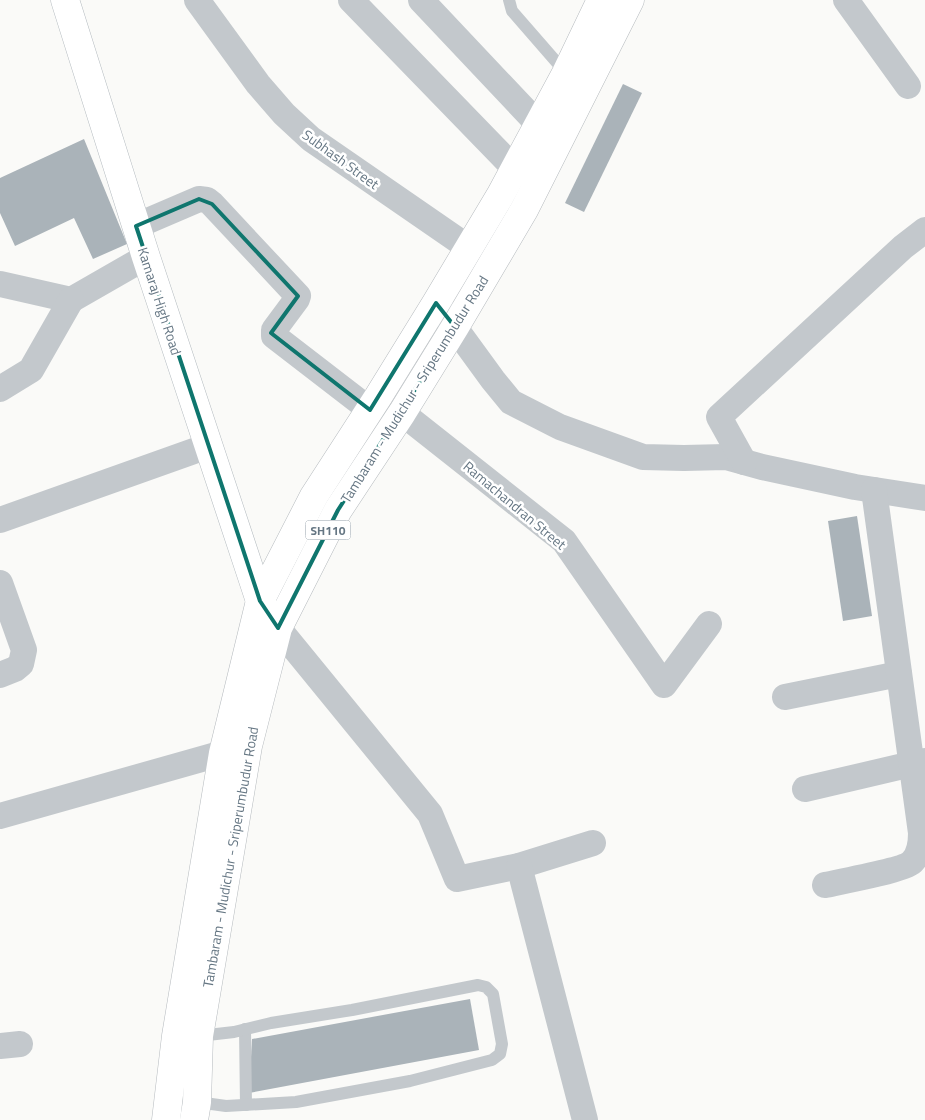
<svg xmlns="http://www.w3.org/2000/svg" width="925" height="1120" viewBox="0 0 925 1120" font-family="'Titillium Web',sans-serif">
  <rect width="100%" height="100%" fill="#fafaf8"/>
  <!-- building -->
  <g fill="#aab3b9">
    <path d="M 623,84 L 642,93 L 584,212 L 565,203 Z"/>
    <path d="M 84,139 L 127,244 L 93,259 L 74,218 L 15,246 L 0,213 L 0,178 Z"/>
    <path d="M 857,516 L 872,616 L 843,621 L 828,521 Z"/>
    <path d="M 470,999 L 479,1050 L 249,1093 L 252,1039 Z"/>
  </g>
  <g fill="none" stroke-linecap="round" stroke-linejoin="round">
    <defs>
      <path id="secondary" d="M 65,0 L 146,257 L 260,601 L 270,617"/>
      <g id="primary">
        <path d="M 166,1120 L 176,1036 L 223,753 L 260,601 L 314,496 L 378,397 L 436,303 L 500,196 L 566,73 L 601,0"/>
        <path d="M 194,1120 L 197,1102 L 199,1036 L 248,746 L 278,628 L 338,510 L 402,413 L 455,327 L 524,210 L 630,0"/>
      </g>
    </defs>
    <!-- secondary casing -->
    <use href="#secondary" stroke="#b3babf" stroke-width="29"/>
    <!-- primary casing -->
    <use href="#primary" stroke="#b5babe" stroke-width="29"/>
    <!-- lane -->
    <g stroke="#c3c8cc" stroke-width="12">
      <path d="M 509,0 L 512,11 L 566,73"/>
      <path d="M 245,1029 L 246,1105"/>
      <path d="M 197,1102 L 226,1106 L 296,1102 L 410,1081 L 492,1060 L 500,1054 L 502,1044 L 493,994 L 486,987 L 478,985 L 352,1010 L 271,1023 L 234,1032 L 199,1036"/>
    </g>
    <!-- street -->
    <g stroke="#c3c8cc" stroke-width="26">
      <path d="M 197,0 L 258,84 L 284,114 L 311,139 L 469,248"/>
      <path d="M 351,0 L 514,168"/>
      <path d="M 421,0 L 538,124"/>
      <path d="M 846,0 L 908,86"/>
      <path d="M 136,226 L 199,199 L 207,200 L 212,204 L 298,296 L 297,299 L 274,330 L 274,336 L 370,410"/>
      <path d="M 0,284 L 71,300 L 146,257"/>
      <path d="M 442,310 L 493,380 L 511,402 L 560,427 L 643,457 L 684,458 L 726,457 L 762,467 L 855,487 L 925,498"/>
      <path d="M 0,389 L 31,370 L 71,300"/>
      <path d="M 402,413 L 564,541 L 664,685 L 709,624"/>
      <path d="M 744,462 L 719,417 L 903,247 L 925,230"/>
      <path d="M 0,520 L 208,446"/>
      <path d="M 0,583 L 24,650 L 21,664 L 15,669 L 0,675"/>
      <path d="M 278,628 L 430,814 L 457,879 L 519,866 L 593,843"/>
      <path d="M 785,697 L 899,674"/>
      <path d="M 805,789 L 925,761"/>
      <path d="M 0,816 L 223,753"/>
      <path d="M 519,866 L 585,1120"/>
      <path d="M 825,885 C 839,882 904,870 912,862 C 920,854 921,844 921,833 L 874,490"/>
      <path d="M 0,1046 L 20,1044"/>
    </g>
    <!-- secondary -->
    <use href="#secondary" stroke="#fff" stroke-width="28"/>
    <!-- primary -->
    <use href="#primary" stroke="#fff" stroke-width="28"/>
  </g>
  <!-- marked area -->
  <path fill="none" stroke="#0f766e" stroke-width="4" stroke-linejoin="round" d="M 199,199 L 212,204 L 298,296 L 271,333 L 370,410 L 436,303 L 455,327 L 338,510 L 278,628 L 260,601 L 136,226 Z"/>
  <g text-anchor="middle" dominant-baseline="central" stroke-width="5" stroke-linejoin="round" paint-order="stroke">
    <!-- shield labels -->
    <rect fill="#fff" stroke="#939fa8" stroke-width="1" x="305.5" y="520.5" width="45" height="19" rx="4"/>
    <g font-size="12" font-weight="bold" fill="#657683">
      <text x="328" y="530">SH110</text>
    </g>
    <!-- street labels -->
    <g font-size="14" fill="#657683" stroke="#fff">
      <text transform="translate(341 159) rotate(36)">Subhash Street</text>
      <text transform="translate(160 301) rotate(72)">Kamaraj High Road</text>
      <text transform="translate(414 389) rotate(-58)">Tambaram - Mudichur - Sriperumbudur Road</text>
      <text transform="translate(515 505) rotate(40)">Ramachandran Street</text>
      <text transform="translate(230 857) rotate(-80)">Tambaram - Mudichur - Sriperumbudur Road</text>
    </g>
  </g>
</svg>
